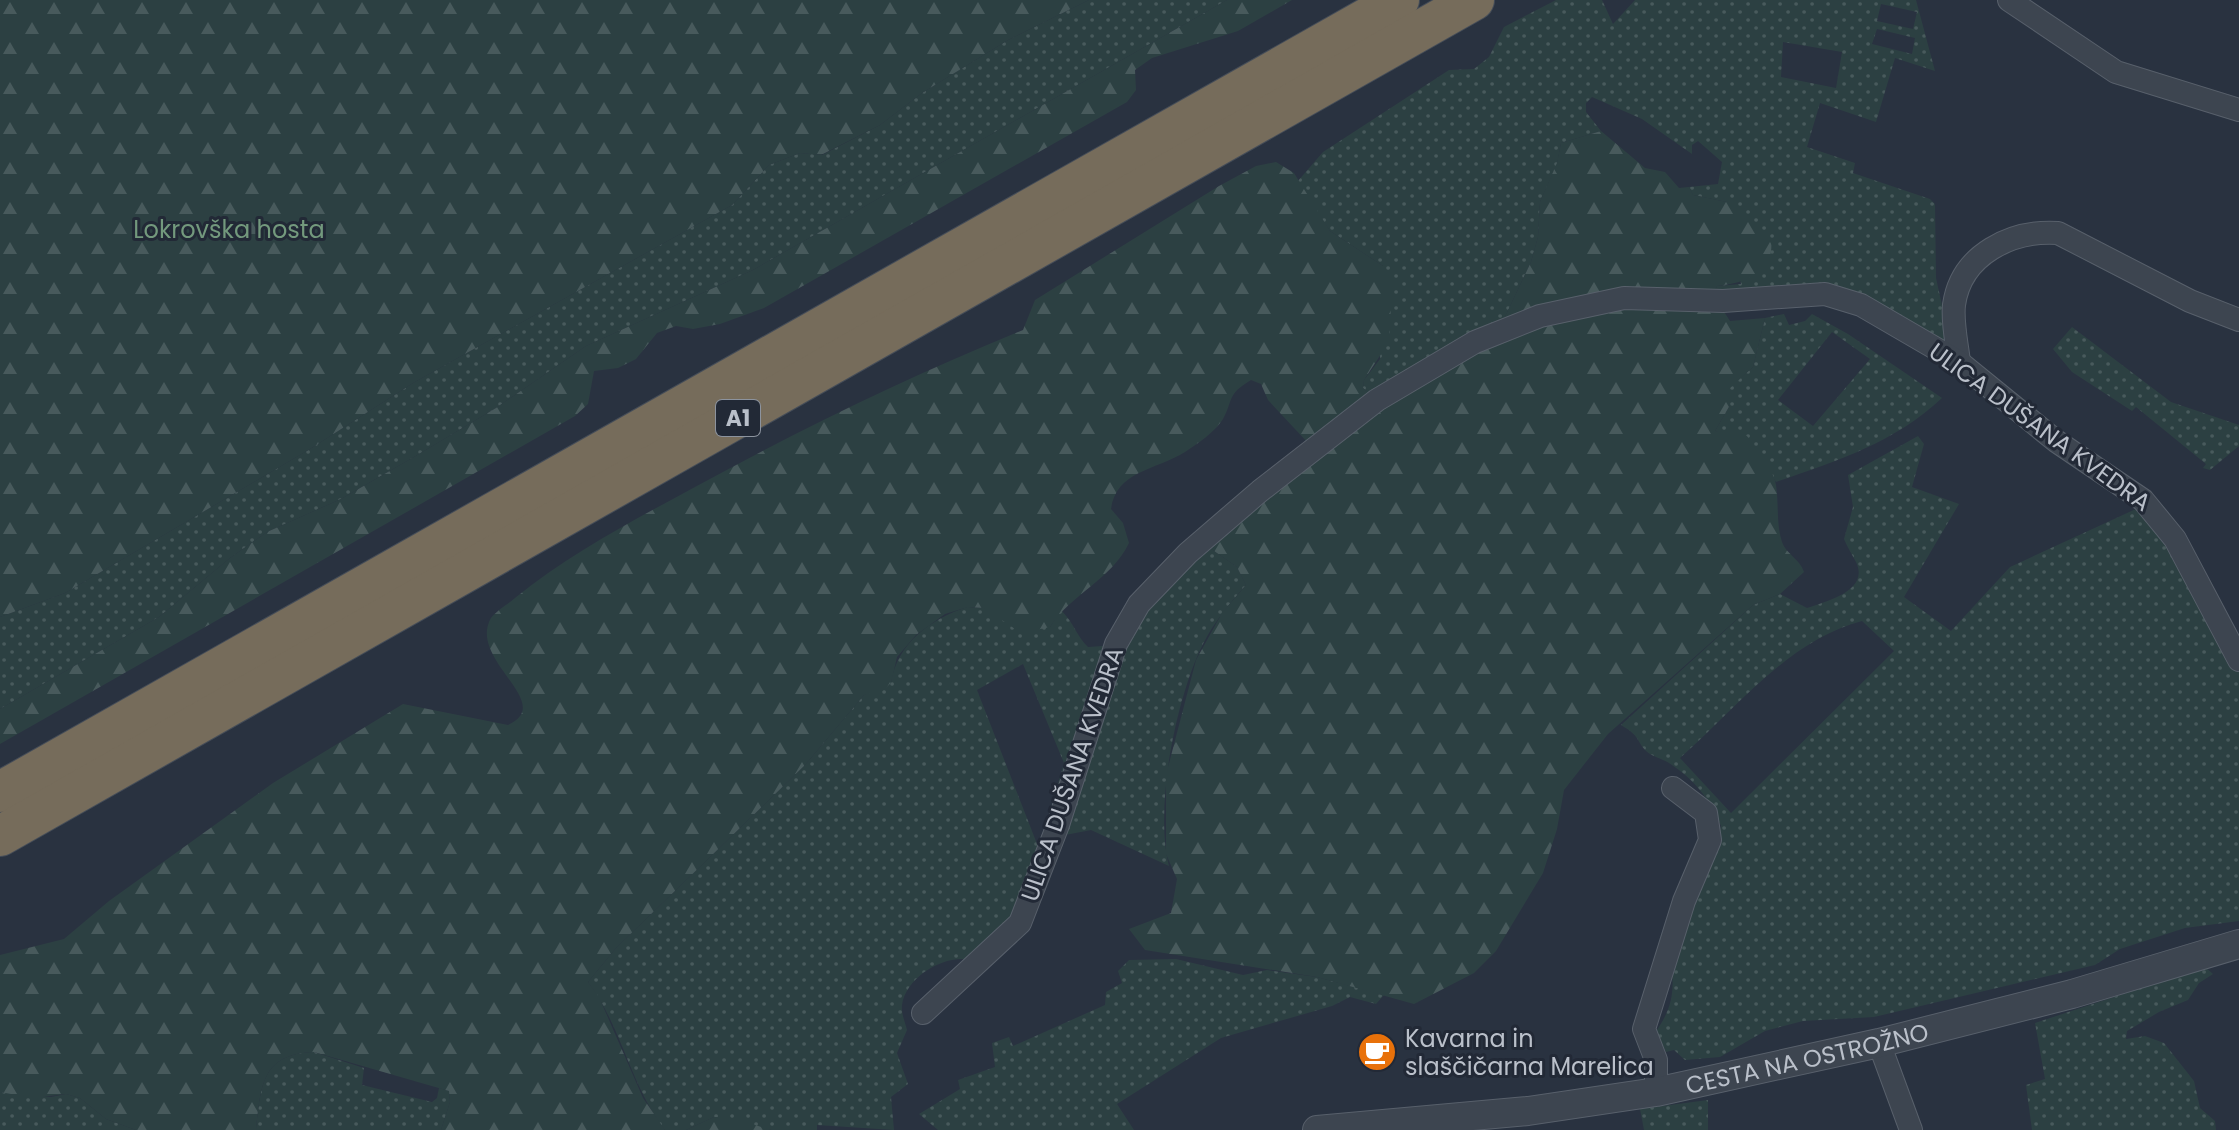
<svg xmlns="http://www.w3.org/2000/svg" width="2239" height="1130" viewBox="0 0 2239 1130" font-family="Poppins,sans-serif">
  <defs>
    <pattern id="grass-dots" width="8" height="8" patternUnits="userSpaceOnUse" patternTransform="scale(2)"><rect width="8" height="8" fill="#2c4042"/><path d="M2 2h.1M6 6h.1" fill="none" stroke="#485a5c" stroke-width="1.8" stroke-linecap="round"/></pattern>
    <pattern id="forest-firs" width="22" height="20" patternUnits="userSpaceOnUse" patternTransform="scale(2)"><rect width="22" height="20" fill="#2c4042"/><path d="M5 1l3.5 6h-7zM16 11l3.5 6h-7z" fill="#485a5c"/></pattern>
  </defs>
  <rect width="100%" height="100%" fill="#293240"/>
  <!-- grass -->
  <g fill="url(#grass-dots)" fill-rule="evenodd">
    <path d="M 1089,0 L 1227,0 L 753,270 L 586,346 L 496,408 L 414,457 L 341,499 L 267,532 L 230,558 L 159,617 L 0,709 L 0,617 L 65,593 L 310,449 L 413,383 L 732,205 L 769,165 L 800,153 L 822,155 L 880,125 L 922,93 L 1008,40 Z"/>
    <path d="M 1556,0 L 1602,0 L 1613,24 L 1635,0 L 1916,0 L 1935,71 L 1895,58 L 1876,122 L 1820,103 L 1807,147 L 1855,163 L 1853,173 L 1930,199 L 1935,204 L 1936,278 L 1951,346 L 1877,304 L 1713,295 L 1717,286 L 1741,284 L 1727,202 L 1693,195 L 1689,187 L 1718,184 L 1722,162 L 1698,141 L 1692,145 L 1692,154 L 1642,119 L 1592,97 L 1586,103 L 1586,112 L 1601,131 L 1561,143 L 1557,164 L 1540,202 L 1538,237 L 1531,262 L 1503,321 L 1373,397 L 1363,388 L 1364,380 L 1380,359 L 1383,266 L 1330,231 L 1297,182 L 1323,152 L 1449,70 L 1474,69 L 1489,57 L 1504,27 ZM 1881,4 L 1917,12 L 1913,29 L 1877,21 ZM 1877,29 L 1915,38 L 1912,54 L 1872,44 ZM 1783,42 L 1842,52 L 1836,88 L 1781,77 Z"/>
    <path d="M 1784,314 L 1789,325 L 1805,321 L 1812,314 L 1848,334 L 1942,398 C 1894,443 1837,461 1776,482 L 1762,459 L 1731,436 L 1715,431 L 1730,405 L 1729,388 L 1753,367 L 1765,318 ZM 1832,332 L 1870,359 L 1813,426 L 1778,400 Z"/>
    <path d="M 2072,327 L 2171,402 L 2239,425 L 2239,446 L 2210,470 L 2203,468 L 2206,464 L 2136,407 L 2132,411 L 2072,372 L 2053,349 Z"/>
    <path d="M 1918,436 L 1924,444 L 1912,487 L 1959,504 L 1904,597 L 1951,631 L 2010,567 L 2138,508 L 2177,554 L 2239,669 L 2239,921 L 2185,928 L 2120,949 L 2095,965 L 1874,1017 L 1803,1021 L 1765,1031 L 1720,1057 L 1685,1060 L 1674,1050 L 1666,1052 L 1656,1031 C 1672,1009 1675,991 1671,964 L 1721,826 C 1709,798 1695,780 1669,763 C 1663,759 1651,756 1646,751 C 1635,739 1641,737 1621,725 L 1753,605 L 1780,594 L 1807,608 C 1826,601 1870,591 1856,562 C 1852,554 1847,547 1844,539 L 1853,507 L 1848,475 ZM 1862,621 L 1894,651 L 1731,813 L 1680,758 C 1736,709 1787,641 1862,621 Z"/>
    <path d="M 1207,546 L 1237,567 L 1246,585 C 1230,603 1214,622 1203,644 C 1176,698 1154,807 1169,866 L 1091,830 L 1065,835 L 1134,622 Z"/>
    <path d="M 967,607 L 984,608 L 1050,627 L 1061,610 C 1074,623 1077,637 1088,647 L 1103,646 L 1028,904 L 971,960 C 944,954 906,977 902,1005 C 901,1013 905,1022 907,1030 L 897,1053 L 908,1084 L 891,1097 L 894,1130 L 817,1125 L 817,1130 L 772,1130 L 714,1117 L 686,1130 L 665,1130 C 630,1085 622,1027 588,982 L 616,948 L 805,765 L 864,695 L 891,683 C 897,643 931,619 967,607 ZM 1023,664 L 1064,763 L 1039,849 L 977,690 Z"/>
    <path d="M 1176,959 L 1243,975 L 1267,970 L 1317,977 L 1384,995 L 1376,1004 L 1350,997 L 1332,1006 L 1221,1038 L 1117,1104 L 1134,1130 L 938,1130 L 919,1114 L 960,1089 L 958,1080 L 995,1067 L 992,1043 L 1009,1037 L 1013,1046 L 1105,1005 L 1106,992 L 1122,983 L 1118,971 L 1129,960 Z"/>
    <path d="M 2205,967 L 2213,974 L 2199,983 L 2188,1000 L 2159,1012 L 2127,1031 L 2126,1039 L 2145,1036 L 2164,1043 L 2194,1081 L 2200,1108 L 2215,1121 L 2216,1130 L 2032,1130 L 2026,1085 L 2045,1079 L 2035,1023 Z"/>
    <path d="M 314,1052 L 364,1068 L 362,1085 L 432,1102 L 437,1098 L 439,1088 L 449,1091 L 450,1102 L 441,1130 L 256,1130 C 261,1086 261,1054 314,1052 Z"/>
    <path d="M 0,1092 L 51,1097 L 66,1094 L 80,1098 L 106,1119 L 136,1130 L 0,1130 Z"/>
    <path d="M 1708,1100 L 1708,1130 L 1644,1130 L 1640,1109 Z"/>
  </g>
  <!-- forest -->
  <g fill="url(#forest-firs)">
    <path d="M 0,0 L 1089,0 L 1008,40 L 922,93 L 880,125 L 821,155 L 800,153 L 769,165 L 732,205 L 413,383 L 310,449 L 65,593 L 0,617 Z"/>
    <path d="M 1227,0 L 1292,0 L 1238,31 L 1152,58 L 1135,70 L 1136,90 L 1127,102 L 764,308 L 720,324 L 693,329 L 676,326 L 657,333 L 636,359 L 618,368 L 594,371 L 588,404 L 575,416 L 0,744 L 0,709 L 159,617 L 230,558 L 267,532 L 341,499 L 414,457 L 496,408 L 586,346 L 753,270 Z"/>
    <path d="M 1601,131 L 1645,168 L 1665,172 L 1679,188 L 1689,187 L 1693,195 L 1727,202 L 1771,240 C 1775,273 1745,283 1717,286 L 1713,295 L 1503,321 L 1531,262 L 1538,237 L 1540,202 L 1557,163 L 1561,143 Z"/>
    <path d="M 1276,162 L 1294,173 L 1330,231 L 1383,266 L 1392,287 L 1389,342 L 1364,380 L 1363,388 L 1373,397 L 1309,444 L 1268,400 L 1261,384 L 1251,380 C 1226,395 1234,399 1223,419 C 1215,432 1197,444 1185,452 C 1156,470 1116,471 1111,509 L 1123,523 L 1129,543 C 1112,579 1071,594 1050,627 L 1021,633 L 984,608 L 968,607 L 945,614 L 916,635 L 897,657 L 891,683 L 882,691 L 864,695 L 805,765 L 616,948 L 588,982 L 599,997 L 643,1098 L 665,1130 L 441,1130 L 450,1102 L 449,1091 L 314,1052 C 261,1054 261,1086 256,1130 L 136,1130 L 106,1119 L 80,1098 L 66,1094 L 33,1098 L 0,1092 L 0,955 L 64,939 L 109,901 L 273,783 L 403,704 L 508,725 C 557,703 467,660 491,618 C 496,611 508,604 515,598 C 569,554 634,520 695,487 C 803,428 910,376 1023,330 L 1035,300 L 1219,186 L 1256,166 Z"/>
    <path d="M 1624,301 L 1721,307 L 1730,321 L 1765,318 L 1753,367 L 1730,388 L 1730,405 L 1715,431 L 1747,436 C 1756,450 1774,469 1776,485 C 1779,505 1776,523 1782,542 C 1786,554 1800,559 1804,572 L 1780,594 L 1753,605 L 1608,734 L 1564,790 L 1557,829 L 1543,873 L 1496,951 L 1474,973 L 1414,1004 L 1317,977 L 1145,950 L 1129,929 L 1171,913 L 1177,879 L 1166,854 L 1166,775 L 1196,660 L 1222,613 L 1246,585 L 1237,567 L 1207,546 L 1362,416 L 1477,347 Z"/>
    <path d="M 714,1117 L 728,1117 L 772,1130 L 686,1130 Z"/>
  </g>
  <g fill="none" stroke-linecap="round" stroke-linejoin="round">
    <defs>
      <g id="minor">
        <path d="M 2009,0 L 2116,72 L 2239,110"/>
        <path d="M 1959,362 C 1957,344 1952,322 1954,305 C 1961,254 2012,230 2058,233 L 2190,301 L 2239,320"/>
        <path d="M 923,1013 L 1020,923 L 1058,825 L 1116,644 L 1139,604 L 1188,553 L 1260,491 L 1377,400 L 1475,342 L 1540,316 L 1624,298 L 1723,301 L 1825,294 L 1861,305 L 1959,362 L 2056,441 L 2143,500 L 2175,539 L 2239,660"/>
        <path d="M 1879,1043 L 1911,1130"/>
        <path d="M 1656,1092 L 1656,1060 L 1644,1029 L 1684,901 L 1710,840 L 1706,813 L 1673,788"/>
      </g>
      <g id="tertiary">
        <path id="s1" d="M 1317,1130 L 1528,1111 L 1656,1092 L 1879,1043 L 2072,994 L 2239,944"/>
      </g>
      <g id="motorway">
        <path d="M 0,792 L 1399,0"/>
        <path d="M 0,836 L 1474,0"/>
      </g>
    </defs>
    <!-- minor casing -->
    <use href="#minor" stroke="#58606b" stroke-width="24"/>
    <!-- tertiary casing -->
    <use href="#tertiary" stroke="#58606b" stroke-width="30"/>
    <!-- motorway casing -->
    <use href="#motorway" stroke="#454d58" stroke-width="42"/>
    <!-- minor -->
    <use href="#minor" stroke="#3d4550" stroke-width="22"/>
    <!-- tertiary -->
    <use href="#tertiary" stroke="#3d4550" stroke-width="28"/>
    <!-- motorway -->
    <use href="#motorway" stroke="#766c5b" stroke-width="40"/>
  </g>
  <!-- icons -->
  <defs>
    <symbol id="cafe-disc" viewBox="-11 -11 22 22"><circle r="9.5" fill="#e8710a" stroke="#222936"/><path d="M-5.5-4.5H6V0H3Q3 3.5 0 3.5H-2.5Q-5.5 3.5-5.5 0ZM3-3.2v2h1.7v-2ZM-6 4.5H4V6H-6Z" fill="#fff"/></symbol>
  </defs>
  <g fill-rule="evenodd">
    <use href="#cafe-disc" x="1355" y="1030" width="44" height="44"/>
  </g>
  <g text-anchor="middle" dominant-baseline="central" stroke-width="6" stroke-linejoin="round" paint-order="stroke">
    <!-- shield labels -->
    <rect fill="#222936" stroke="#8c939e" stroke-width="2" x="716" y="400" width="44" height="36" rx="6"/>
    <g font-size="22" font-weight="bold" fill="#bac0ca">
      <text x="738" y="418">A1</text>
    </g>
    <!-- park labels -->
    <g font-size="24" fill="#73997d" stroke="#222936">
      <text x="229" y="229">Lokrovška hosta</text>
    </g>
    <!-- street labels -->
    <g font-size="24" fill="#bac0ca" stroke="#222936">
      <text transform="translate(2040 427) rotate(36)">ULICA DUŠANA KVEDRA</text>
      <text transform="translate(1072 774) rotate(-71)">ULICA DUŠANA KVEDRA</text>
      <text stroke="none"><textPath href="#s1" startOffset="496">CESTA NA OSTROŽNO</textPath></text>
    </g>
    <!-- poi labels -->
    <g font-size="24" fill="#bac0ca" stroke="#222936" text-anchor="start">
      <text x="1405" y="1038">Kavarna in<tspan x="1405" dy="28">slaščičarna Marelica</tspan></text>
    </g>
  </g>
</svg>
